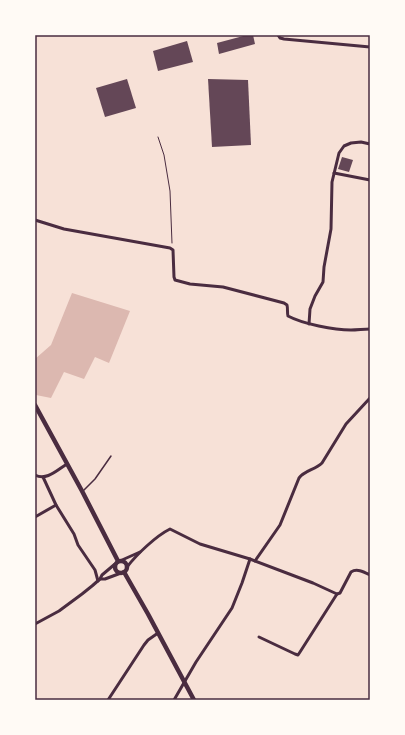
<svg xmlns="http://www.w3.org/2000/svg" width="405" height="735" viewBox="0 0 405 735" font-family="'PT Sans',sans-serif">
  <rect width="100%" height="100%" fill="#f7e1d7"/>
  <!-- water -->
  <path fill="#dcb8b0" d="M 72,293 L 130,311 L 109,363 L 95,357 L 84,379 L 64,372 L 51,398 L 36,395 L 35,394 L 35,359 L 51,345 Z"/>
  <!-- building -->
  <g fill="#644757">
    <path d="M 247,35 L 253,35 L 255,44 L 219,54 L 217,43 Z"/>
    <path d="M 187,41 L 193,62 L 158,71 L 153,51 Z"/>
    <path d="M 127,79 L 136,108 L 105,117 L 96,88 Z"/>
    <path d="M 208,79 L 248,80 L 251,145 L 212,147 Z"/>
    <path d="M 342,157 L 353,160 L 349,172 L 338,169 Z"/>
  </g>
  <g fill="none" stroke-linecap="round" stroke-linejoin="round">
    <!-- path -->
    <path stroke="#4a2c40" stroke-width="1" d="M 158,137 L 164,155 L 170,191 L 172,243"/>
    <!-- service -->
    <path stroke="#4a2c40" stroke-width="1.5" d="M 84,490 L 95,479 L 111,456"/>
    <!-- minor -->
    <g stroke="#4a2c40" stroke-width="3">
      <path d="M 278,35 L 280,38 L 284,39 L 370,47"/>
      <path d="M 334,173 L 370,180"/>
      <path d="M 35,220 L 64,229 L 170,248 L 173,250 L 174,277 L 175,280 L 190,284 L 223,287 L 284,303 L 287,305 C 288,309 287,313 288,316 C 303,324 334,330 351,330 C 357,330 364,329 370,329"/>
      <path d="M 309,324 L 310,309 L 315,296 L 323,282 L 324,267 L 331,229 L 332,182 L 339,153 L 344,146 L 351,143 L 361,142 L 370,144"/>
      <path d="M 35,475 C 47,481 57,470 67,464"/>
      <path d="M 43,477 L 56,505 L 74,534 L 78,545 L 95,570 L 98,581"/>
      <path d="M 35,517 L 56,505"/>
      <path d="M 122,560 L 140,552"/>
      <path d="M 255,561 L 280,525 L 299,478 C 305,470 315,470 322,463 L 346,424 L 370,398"/>
      <path d="M 127,567 C 137,554 156,536 170,529 L 200,544 L 250,559 L 313,583 L 337,594 L 340,593 L 351,572 C 357,568 364,572 370,575"/>
      <path d="M 100,579 L 105,579 L 121,573"/>
      <path d="M 35,624 L 59,611 L 82,594 L 92,586 L 100,579 L 102,575 L 115,564"/>
      <path d="M 259,637 L 295,654 L 298,655 L 300,652 L 337,594"/>
      <path d="M 108,700 L 144,645 L 148,640 L 158,633"/>
      <path d="M 174,700 L 196,662 L 232,608 L 242,583 L 250,559"/>
    </g>
    <!-- primary -->
    <g stroke="#4a2c40" stroke-width="4.5">
      <path d="M 35,405 L 82,491 L 118,561"/>
      <circle cx="121" cy="567" r="6"/>
      <path d="M 124,572 L 148,614 L 194,700"/>
    </g>
  </g>
  <!-- border -->
  <rect width="405" height="735" fill="none" stroke="#fffaf5" stroke-width="72"/>
  <rect x="36" y="36" width="333" height="663" fill="none" stroke="#4a2c40" stroke-width="1.5"/>
</svg>
